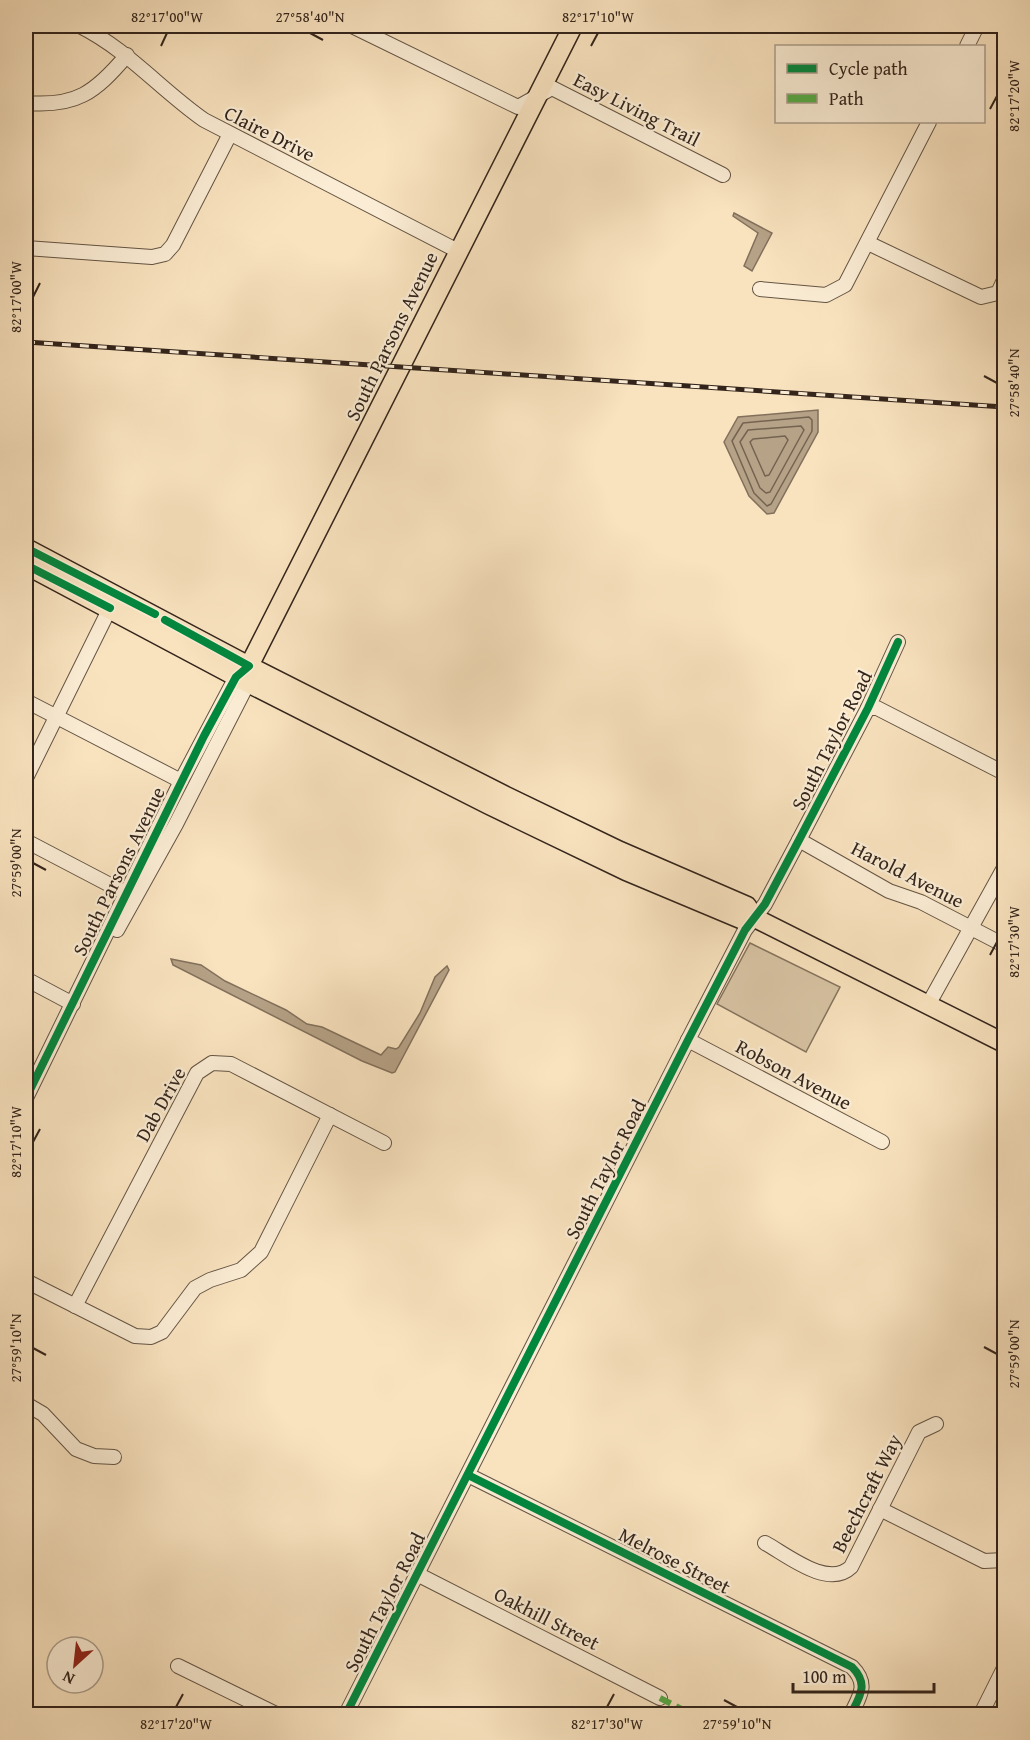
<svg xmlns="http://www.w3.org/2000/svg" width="1030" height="1740" viewBox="0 0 1030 1740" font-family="'Gentium Book Plus',serif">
  <rect width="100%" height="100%" fill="#f9e3bf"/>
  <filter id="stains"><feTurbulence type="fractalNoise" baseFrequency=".00333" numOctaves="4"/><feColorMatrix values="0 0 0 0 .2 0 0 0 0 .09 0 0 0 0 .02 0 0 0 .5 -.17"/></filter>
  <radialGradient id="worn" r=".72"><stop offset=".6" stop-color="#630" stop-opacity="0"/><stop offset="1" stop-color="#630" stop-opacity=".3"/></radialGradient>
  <!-- green -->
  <path fill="#d7c3a3" stroke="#85745f" stroke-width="1.5" d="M 750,943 L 840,987 L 806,1052 L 717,1004 Z"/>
  <!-- water -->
  <g fill="#b6a287" stroke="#82705c" stroke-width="1.5">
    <path d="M 734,213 L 772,233 L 752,271 L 744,266 L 758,233 L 733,216 Z"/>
    <path d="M 818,410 L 818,432 L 774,513 L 767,514 L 749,496 L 724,442 L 738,417 Z"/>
    <path d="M 171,959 L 201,965 L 225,981 L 286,1010 L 307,1024 L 322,1027 L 381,1055 L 388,1047 L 396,1049 L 399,1047 L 420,1013 L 435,977 L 447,966 L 449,970 L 395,1072 L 392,1073 L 362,1061 L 173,965 Z"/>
  </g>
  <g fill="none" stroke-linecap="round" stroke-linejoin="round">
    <!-- shore -->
    <g stroke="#746351" stroke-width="1.5">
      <path d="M 809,417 L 812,420 L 812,431 L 771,504 L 767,506 L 754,493 L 732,441 L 743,423 Z"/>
      <path d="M 801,426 L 804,430 L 770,492 L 766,493 L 760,488 L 740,442 L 748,430 Z"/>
      <path d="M 785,436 L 788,440 L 769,475 L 765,476 L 750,442 L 753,439 Z"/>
    </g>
    <defs>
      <g id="minor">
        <path d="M 80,26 C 128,50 161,90 204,120 L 458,251"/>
        <path d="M 352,26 L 518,107 L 552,88 L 723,175"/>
        <path d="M 967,46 L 977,26"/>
        <path d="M 26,103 C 76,107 95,93 127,55"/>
        <path d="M 868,243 L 981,297 L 998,293 L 1004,280"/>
        <path d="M 26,248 L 152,257 L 165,254 L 173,245 L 230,134"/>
        <path d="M 760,289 L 826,295 L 845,285 L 929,122"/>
        <path d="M 26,701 L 181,781"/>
        <path d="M 868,708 L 877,708 L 1004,773"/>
        <path d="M 26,778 L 110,608"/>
        <path d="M 799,840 L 889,891 L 921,902 L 1000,943"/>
        <path d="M 26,841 L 133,897"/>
        <path d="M 117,930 L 176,824 L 248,683 L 249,673"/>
        <path d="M 26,979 L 73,1004"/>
        <path d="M 928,1005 L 1004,868"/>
        <path d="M 688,1040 L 882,1142"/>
        <path d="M 26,1098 L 181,781 L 236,677 L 241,672"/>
        <path d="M 26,1281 L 135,1336 L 151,1337 L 162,1332 L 195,1288 L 210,1280 L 241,1270 L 261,1252 L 330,1115"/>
        <path d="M 75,1306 L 197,1073 L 212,1063 L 231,1064 L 384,1143"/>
        <path d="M 26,1404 L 43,1414 L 76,1449 L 94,1456 L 114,1457"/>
        <path d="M 468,1475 L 852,1667 C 869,1684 860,1696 851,1714"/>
        <path d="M 880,1509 L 984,1561 L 1004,1560"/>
        <path d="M 765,1543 C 787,1555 828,1589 851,1567 L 919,1432 L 936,1424"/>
        <path d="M 417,1574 L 660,1698"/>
        <path d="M 178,1666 L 276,1714"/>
        <path d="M 346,1714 L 688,1040 L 745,930 L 765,904 L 799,840 L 868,708 L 898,642"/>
        <path d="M 981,1714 L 1004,1668"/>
      </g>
      <g id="major">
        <path d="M 26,548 L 249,666 L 506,796 L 620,851 L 747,906 L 755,918 L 1004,1043"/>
        <path d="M 26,565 L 248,683 L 489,805 L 626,871 L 743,920 L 755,918"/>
        <path d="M 249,666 L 573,26"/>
      </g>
    </defs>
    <!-- minor casing -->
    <use href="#minor" stroke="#645444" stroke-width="16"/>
    <!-- major casing -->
    <use href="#major" stroke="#33241b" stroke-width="21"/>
    <!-- minor -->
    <use href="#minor" stroke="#fbedd5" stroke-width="14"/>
    <!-- major -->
    <use href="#major" stroke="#f9e3bf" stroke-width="18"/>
    <defs>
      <path id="rail" d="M 26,342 L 1004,407"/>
    </defs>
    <!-- rail casing -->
    <use href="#rail" stroke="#33241b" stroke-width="5"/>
    <!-- rail -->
    <use href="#rail" stroke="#fbedd5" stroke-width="3" stroke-dasharray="9" stroke-linecap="butt"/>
    <!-- quiet -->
    <path stroke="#54aa43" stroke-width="6" stroke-dasharray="12 6" stroke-linecap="butt" d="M 660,1698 L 691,1714"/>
    <defs>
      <g id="cycleway">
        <path d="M 26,548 L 155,614"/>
        <path d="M 26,565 L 110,608"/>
        <path d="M 26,1098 L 204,736 L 236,677 L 249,666 L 165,620"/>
        <path d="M 468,1475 L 852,1667 C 869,1684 860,1696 851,1714"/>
        <path d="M 346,1714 L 688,1040 L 745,930 L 765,904 L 799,840 L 868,708 L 898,642"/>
      </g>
    </defs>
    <!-- cycleway casing -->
    <use href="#cycleway" stroke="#fbedd5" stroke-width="11"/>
    <!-- cycleway -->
    <use href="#cycleway" stroke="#00873e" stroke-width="8"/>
  </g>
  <!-- ticks -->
  <path fill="none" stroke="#33241b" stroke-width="2" d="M 310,33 L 323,40M 161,46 L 167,33M 591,46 L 598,33M 990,109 L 997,96M 33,297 L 40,283M 984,376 L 997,383M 33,863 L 46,870M 990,955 L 997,942M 33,1142 L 40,1129M 984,1347 L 997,1354M 33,1348 L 46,1355M 724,1700 L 737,1707M 176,1707 L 183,1694M 607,1707 L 614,1694"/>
  <g text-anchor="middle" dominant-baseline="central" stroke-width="4.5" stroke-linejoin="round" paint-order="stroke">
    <!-- street labels -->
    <g font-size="20" fill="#33241b" stroke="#fbedd5">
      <text transform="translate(637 109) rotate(27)">Easy Living Trail</text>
      <text transform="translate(270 133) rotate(27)">Claire Drive</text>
      <text transform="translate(391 336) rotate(-64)">South Parsons Avenue</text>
      <text transform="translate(831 740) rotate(-63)">South Taylor Road</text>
      <text transform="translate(118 871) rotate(-64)">South Parsons Avenue</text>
      <text transform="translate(908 874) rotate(27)">Harold Avenue</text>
      <text transform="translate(794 1074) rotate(28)">Robson Avenue</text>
      <text transform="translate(160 1104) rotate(-61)">Dab Drive</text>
      <text transform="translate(605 1169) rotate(-63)">South Taylor Road</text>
      <text transform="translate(866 1493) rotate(-63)">Beechcraft Way</text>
      <text transform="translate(675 1560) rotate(27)">Melrose Street</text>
      <text transform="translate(384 1602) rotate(-63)">South Taylor Road</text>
      <text transform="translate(547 1618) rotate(27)">Oakhill Street</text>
    </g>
  </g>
  <!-- margin -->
  <rect width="1030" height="1740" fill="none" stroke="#f9e3bf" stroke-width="66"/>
  <!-- legend -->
  <rect x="775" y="45" width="210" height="78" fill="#fbedd5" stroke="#ab9d8b" stroke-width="1.5"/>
  <rect x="787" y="64" width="30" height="9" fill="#00873e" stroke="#ab9d8b" stroke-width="1.5"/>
  <text x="829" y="75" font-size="18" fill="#33241b">Cycle path</text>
  <rect x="787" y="94" width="30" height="9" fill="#54aa43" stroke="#ab9d8b" stroke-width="1.5"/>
  <text x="829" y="105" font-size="18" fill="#33241b">Path</text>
  <!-- north arrow -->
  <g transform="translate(75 1665) rotate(207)"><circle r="28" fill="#fbedd5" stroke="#ab9d8b" stroke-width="1.5"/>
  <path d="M0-4.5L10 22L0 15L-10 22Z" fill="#8f2418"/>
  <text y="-9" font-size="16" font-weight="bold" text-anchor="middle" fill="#33241b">N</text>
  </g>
  <!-- scale -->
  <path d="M793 1683v9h141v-9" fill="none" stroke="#33241b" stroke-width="3"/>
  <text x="802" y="1683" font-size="18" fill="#33241b" stroke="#fbedd5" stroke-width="4.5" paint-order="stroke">100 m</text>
  <rect x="33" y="33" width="964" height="1674" fill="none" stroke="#33241b" stroke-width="2"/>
  <g font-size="15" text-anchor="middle" fill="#33241b">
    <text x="167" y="22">82°17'00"W</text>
    <text x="310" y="22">27°58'40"N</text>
    <text x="598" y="22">82°17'10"W</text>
    <text transform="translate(1014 96) rotate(-90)" y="5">82°17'20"W</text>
    <text transform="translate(16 297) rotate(-90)" y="5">82°17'00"W</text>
    <text transform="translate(1014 383) rotate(-90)" y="5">27°58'40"N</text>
    <text transform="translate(16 863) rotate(-90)" y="5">27°59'00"N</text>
    <text transform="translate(1014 942) rotate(-90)" y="5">82°17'30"W</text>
    <text transform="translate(16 1142) rotate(-90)" y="5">82°17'10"W</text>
    <text transform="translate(16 1348) rotate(-90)" y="5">27°59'10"N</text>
    <text transform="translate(1014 1354) rotate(-90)" y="5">27°59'00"N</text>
    <text x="176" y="1729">82°17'20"W</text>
    <text x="607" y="1729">82°17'30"W</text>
    <text x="737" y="1729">27°59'10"N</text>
  </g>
  <rect width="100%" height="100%" filter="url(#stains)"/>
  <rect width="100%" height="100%" fill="url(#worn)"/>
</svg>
